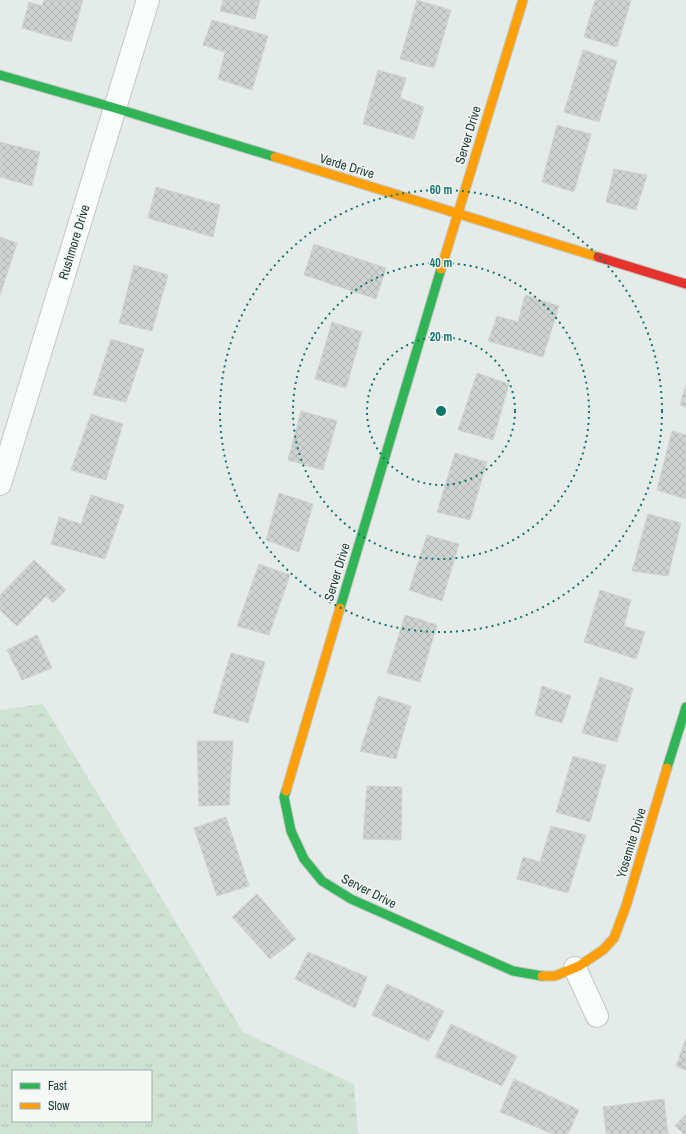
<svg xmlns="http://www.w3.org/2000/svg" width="686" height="1134" viewBox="0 0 686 1134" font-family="'Archivo Narrow',sans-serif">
  <defs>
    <pattern id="grass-tufts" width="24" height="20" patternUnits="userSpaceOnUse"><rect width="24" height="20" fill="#cfe3d4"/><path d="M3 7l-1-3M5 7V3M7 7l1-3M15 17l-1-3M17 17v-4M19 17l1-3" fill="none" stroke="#b1c4b7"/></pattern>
    <pattern id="building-cross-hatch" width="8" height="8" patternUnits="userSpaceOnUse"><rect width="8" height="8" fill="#ced3d1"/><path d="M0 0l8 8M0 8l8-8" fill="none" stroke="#b1b6b4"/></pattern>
  </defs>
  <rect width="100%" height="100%" fill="#e5ebe8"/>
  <!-- grass -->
  <path fill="url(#grass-tufts)" fill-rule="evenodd" d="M 43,704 L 243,1032 L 354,1084 L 358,1134 L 0,1134 L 0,710 ZM 13,1071 L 151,1071 L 151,1121 L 13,1121 Z"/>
  <!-- building -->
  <g fill="url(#building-cross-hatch)" stroke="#ced4d1">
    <path d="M 44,0 L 83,0 L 71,42 L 22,28 L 29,2 L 42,6 Z"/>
    <path d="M 223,0 L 260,0 L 255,19 L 220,11 Z"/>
    <path d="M 417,0 L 451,10 L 434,68 L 400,59 Z"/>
    <path d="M 595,0 L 631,0 L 617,47 L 584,37 Z"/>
    <path d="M 212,20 L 268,36 L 252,90 L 218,79 L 225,52 L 203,45 Z"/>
    <path d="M 583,50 L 617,61 L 599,122 L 564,112 Z"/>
    <path d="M 378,70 L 406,78 L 400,98 L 424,107 L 414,139 L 363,124 Z"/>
    <path d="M 557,125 L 591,134 L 574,192 L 542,182 Z"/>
    <path d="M 0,142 L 40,152 L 32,186 L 0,177 Z"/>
    <path d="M 614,169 L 647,175 L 636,210 L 606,202 Z"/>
    <path d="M 156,187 L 220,205 L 213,237 L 148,218 Z"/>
    <path d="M 0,237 L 17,243 L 0,295 Z"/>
    <path d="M 314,244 L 386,268 L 376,299 L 304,275 Z"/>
    <path d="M 134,265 L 168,275 L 152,331 L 119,323 Z"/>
    <path d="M 525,295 L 559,306 L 543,357 L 488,341 L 497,316 L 518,322 Z"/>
    <path d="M 332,322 L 362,332 L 346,388 L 315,379 Z"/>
    <path d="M 111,339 L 144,349 L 126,402 L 93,395 Z"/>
    <path d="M 477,373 L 509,384 L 493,440 L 458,430 Z"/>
    <path d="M 686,385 L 686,407 L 680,405 Z"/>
    <path d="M 301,411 L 337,421 L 323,470 L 288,460 Z"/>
    <path d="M 91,414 L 123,424 L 106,480 L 71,470 Z"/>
    <path d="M 672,431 L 686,435 L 686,499 L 657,490 Z"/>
    <path d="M 455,453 L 487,462 L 470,520 L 437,512 Z"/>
    <path d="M 279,493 L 313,504 L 299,552 L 266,540 Z"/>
    <path d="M 91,495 L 124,505 L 105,559 L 51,544 L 59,517 L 81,524 Z"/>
    <path d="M 648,514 L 681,523 L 668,576 L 632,571 Z"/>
    <path d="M 427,535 L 459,544 L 442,601 L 409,590 Z"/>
    <path d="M 34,560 L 66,590 L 53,603 L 46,596 L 17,626 L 0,610 L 0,595 Z"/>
    <path d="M 259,564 L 290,575 L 269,635 L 237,626 Z"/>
    <path d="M 600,590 L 631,600 L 624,626 L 645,632 L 636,659 L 584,642 Z"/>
    <path d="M 405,615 L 437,625 L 420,682 L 387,673 Z"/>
    <path d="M 37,635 L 52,668 L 22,680 L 7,650 Z"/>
    <path d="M 231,653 L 265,662 L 248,723 L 213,713 Z"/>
    <path d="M 600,677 L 633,688 L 617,742 L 582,733 Z"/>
    <path d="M 542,686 L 571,696 L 562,723 L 535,715 Z"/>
    <path d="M 378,696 L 411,706 L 396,759 L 360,751 Z"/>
    <path d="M 197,741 L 233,741 L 229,805 L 199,806 Z"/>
    <path d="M 573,756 L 606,765 L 590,822 L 556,812 Z"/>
    <path d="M 367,786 L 402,787 L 401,840 L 363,839 Z"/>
    <path d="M 226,817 L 249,886 L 217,896 L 194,828 Z"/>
    <path d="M 551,826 L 586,835 L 568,893 L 517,879 L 523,857 L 540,862 Z"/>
    <path d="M 257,894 L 296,939 L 270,959 L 232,917 Z"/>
    <path d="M 308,952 L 367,977 L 355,1008 L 295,979 Z"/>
    <path d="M 387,984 L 444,1011 L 429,1041 L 372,1015 Z"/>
    <path d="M 451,1024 L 517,1056 L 502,1086 L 435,1057 Z"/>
    <path d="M 686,1038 L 686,1070 L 676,1066 Z"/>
    <path d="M 514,1079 L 579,1110 L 568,1134 L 553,1134 L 500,1112 Z"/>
    <path d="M 664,1099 L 668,1134 L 606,1134 L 603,1107 Z"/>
    <path d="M 686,1114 L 686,1134 L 684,1134 L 675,1126 Z"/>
  </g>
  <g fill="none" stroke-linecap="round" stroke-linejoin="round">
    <defs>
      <g id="street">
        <path d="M 0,484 L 148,0"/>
        <path d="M 575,968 L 597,1016"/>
      </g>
      <g id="fast">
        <path d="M 0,75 L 115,108 L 275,157"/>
        <path d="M 340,608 L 441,269"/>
        <path d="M 667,768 L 686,707"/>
        <path d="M 286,791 L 284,797 L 291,831 L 304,859 L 322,881 L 351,899 L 513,971 L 542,976"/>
      </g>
      <g id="slow">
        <path d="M 275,157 L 598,257"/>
        <path d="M 441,269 L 523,0"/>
        <path d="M 286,791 L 340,608"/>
        <path d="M 542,976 L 555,976 L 579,966 L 603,950 L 614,938 L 626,906 L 667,768"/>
      </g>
      <path id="jam" d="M 598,257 L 686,284"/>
    </defs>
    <!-- street casing -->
    <use href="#street" stroke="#c2c8c5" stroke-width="24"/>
    <!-- fast casing -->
    <use href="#fast" stroke="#c1c8c5" stroke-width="11"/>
    <!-- slow casing -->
    <use href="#slow" stroke="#c1c8c5" stroke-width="11"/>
    <!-- jam casing -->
    <use href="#jam" stroke="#c1c8c5" stroke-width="11"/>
    <!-- street -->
    <use href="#street" stroke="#fbfcfc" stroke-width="22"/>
    <!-- fast -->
    <use href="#fast" stroke="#30b455" stroke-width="9"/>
    <!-- slow -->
    <use href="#slow" stroke="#ff9f0a" stroke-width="9"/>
    <!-- jam -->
    <use href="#jam" stroke="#e5322d" stroke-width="9"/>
  </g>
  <!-- distance rings -->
  <g fill="none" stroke="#0f766e" stroke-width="2" stroke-dasharray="2 4">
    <circle cx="441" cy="411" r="74"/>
    <circle cx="441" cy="411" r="148"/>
    <circle cx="441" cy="411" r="221"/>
  </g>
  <g text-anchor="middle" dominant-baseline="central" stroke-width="3" stroke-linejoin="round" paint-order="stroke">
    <!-- street labels -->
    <g font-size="13" fill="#233e35" stroke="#f4f9f6">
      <text transform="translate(468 135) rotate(-73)">Server Drive</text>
      <text transform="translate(347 166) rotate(17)">Verde Drive</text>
      <text transform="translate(74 242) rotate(-73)">Rushmore Drive</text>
      <text transform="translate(337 572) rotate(-73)">Server Drive</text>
      <text transform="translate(631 843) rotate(-73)">Yosemite Drive</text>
      <text transform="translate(369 891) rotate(27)">Server Drive</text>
    </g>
  </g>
  <circle cx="441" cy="411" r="6" fill="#0f766e" stroke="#f4f9f6" stroke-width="2"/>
  <g font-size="12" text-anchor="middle" font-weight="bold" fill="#0f766e" stroke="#f4f9f6" stroke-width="3" stroke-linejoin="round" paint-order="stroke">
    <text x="441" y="194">60 m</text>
    <text x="441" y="267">40 m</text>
    <text x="441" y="341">20 m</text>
  </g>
  <!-- legend -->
  <rect x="12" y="1070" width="140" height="52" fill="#f4f9f6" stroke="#a0aea9"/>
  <rect x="20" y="1083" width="20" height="6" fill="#30b455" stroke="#a0aea9"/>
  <text x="48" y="1090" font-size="12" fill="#233e35">Fast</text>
  <rect x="20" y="1103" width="20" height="6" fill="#ff9f0a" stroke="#a0aea9"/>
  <text x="48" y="1110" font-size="12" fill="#233e35">Slow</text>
</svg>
